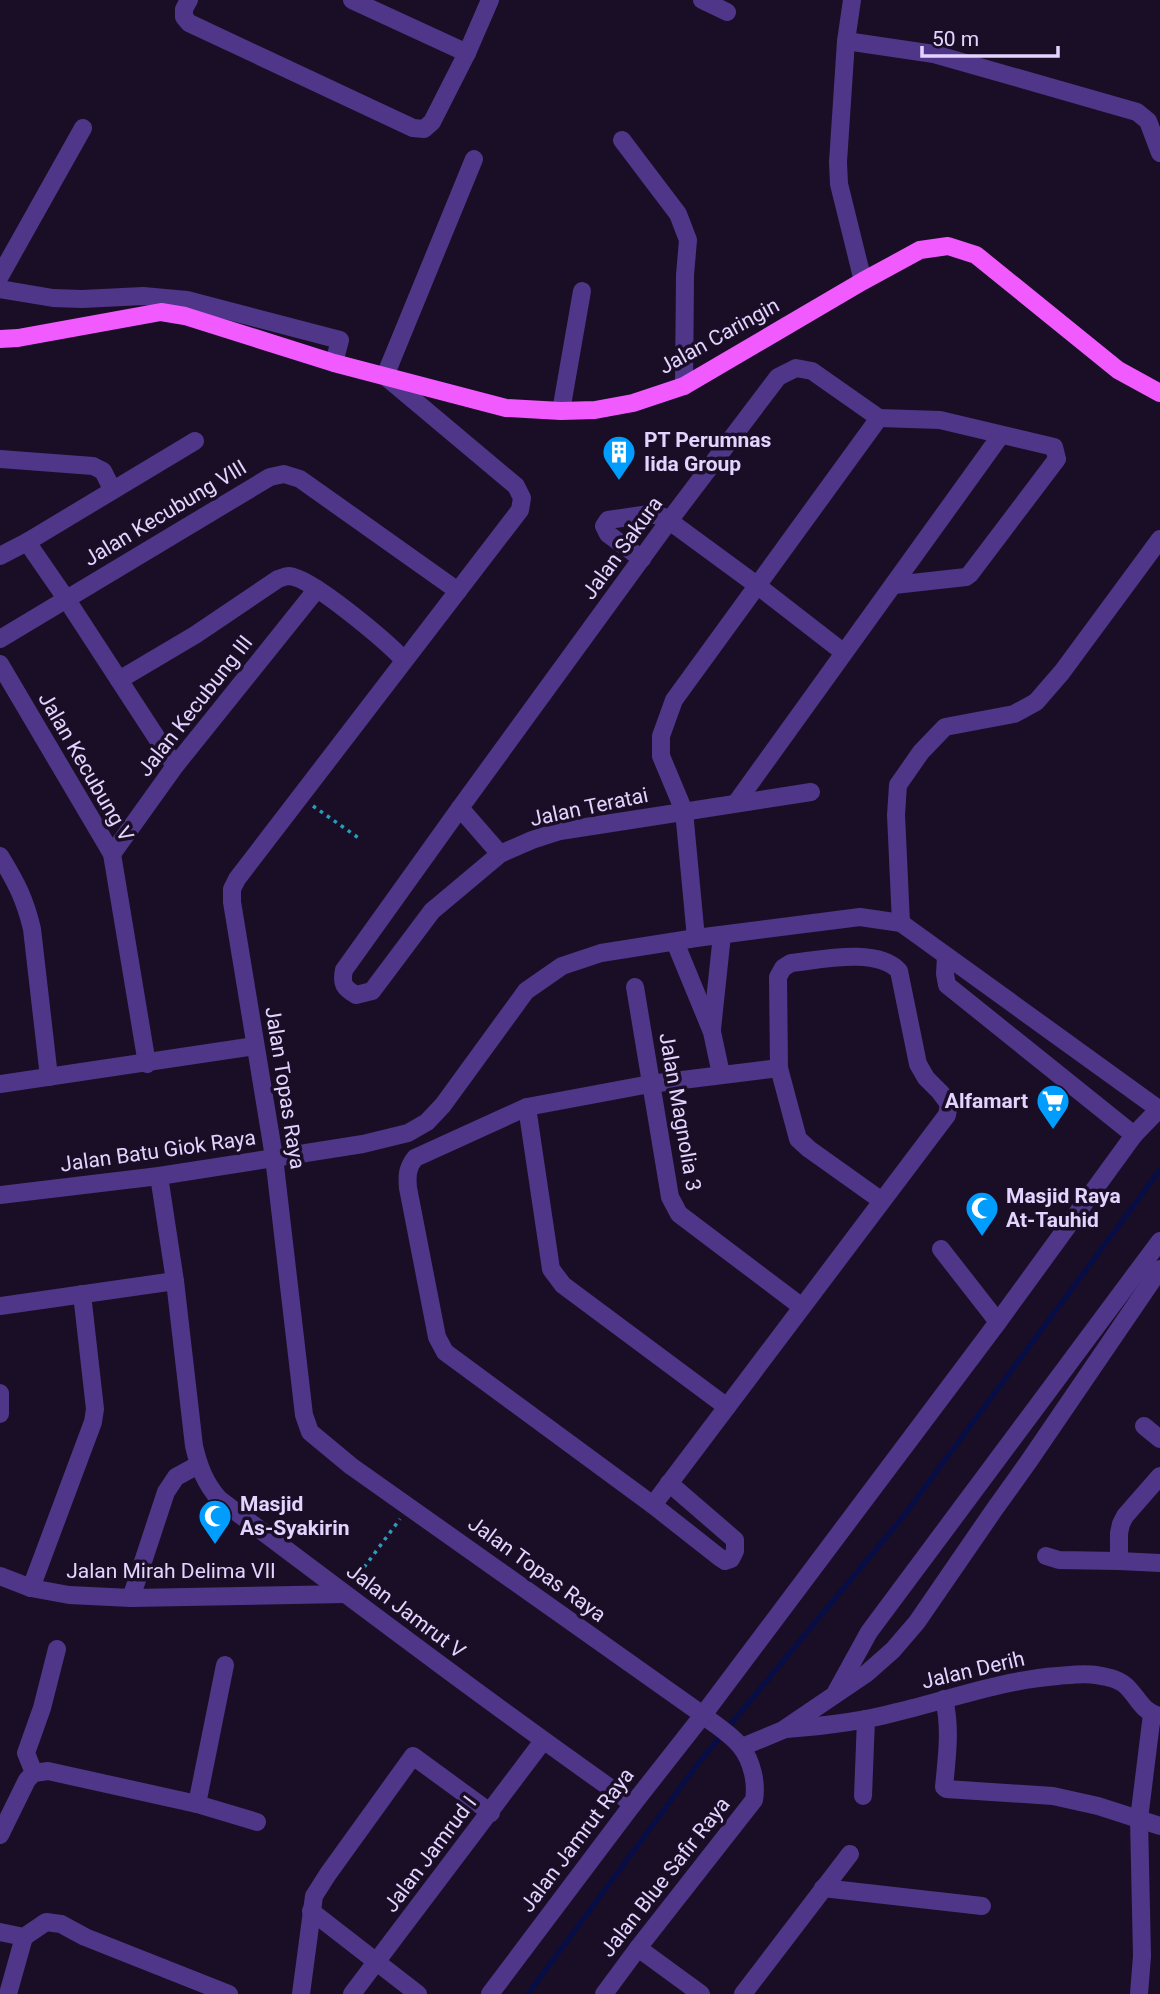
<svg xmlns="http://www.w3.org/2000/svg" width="1160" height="1994" viewBox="0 0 1160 1994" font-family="Roboto,sans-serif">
  <rect width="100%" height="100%" fill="#190e26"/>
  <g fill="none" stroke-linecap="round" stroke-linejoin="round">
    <!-- stream -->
    <path stroke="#070d46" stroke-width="5" d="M 528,1994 L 700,1761 L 902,1518 L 1160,1170"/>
    <!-- path -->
    <g stroke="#299dbd" stroke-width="3.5" stroke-dasharray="3.5 5" stroke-linecap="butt">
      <path d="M 313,806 L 360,839"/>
      <path d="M 354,1581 L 400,1519"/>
    </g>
    <!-- minor -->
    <g stroke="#503688" stroke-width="18">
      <path d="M 189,0 L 184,9 L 184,17 L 189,23 L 413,128 L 424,129 L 432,122 L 467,53 L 490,0"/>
      <path d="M 352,0 L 467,53"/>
      <path d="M 702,0 L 727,12"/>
      <path d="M 852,0 L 846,41 L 838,162 L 839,184 L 863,281"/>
      <path d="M 846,41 L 934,54 L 1137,112 L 1148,121 L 1160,153"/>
      <path d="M 622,140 L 678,214 L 688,240 L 685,275 L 684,386"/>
      <path d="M 474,159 L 385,376 L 516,486 L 522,498 L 520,510 L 237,879 L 232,889 L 232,902 L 274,1157 L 304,1415 L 310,1432 L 351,1466 L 703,1715 C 715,1725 732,1735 741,1747 C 752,1761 757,1783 754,1800 L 638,1948 L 604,1994"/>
      <path d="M 0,276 L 83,128"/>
      <path d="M 0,289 L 53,298 L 82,299 L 143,296 L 187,300 L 340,340 L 334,363"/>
      <path d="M 561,411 L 582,291"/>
      <path d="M 879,418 L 940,420 L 1054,447 L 1057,459 L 970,574 L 966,577 L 894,585"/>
      <path d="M 0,459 L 93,466 L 103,471 L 112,489"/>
      <path d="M 27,542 L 67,600 L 175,766"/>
      <path d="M 0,556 L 27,542 L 195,441"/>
      <path d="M 642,559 L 608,534 L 604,526 L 608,520 L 649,514 L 664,517 L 758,586 L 843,652"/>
      <path d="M 0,639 L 270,477 L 284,474 L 300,479 L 458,591"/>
      <path d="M 0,664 L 112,854 L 147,1064"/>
      <path d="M 119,680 L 195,635 L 278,579 C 282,578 285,576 289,576 C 311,577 387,642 404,660"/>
      <path d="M 736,803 L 1001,435"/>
      <path d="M 460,808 L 669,521 L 778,377 L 796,368 L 812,371 L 879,418"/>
      <path d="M 112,854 L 175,766 L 317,589"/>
      <path d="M 500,854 L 460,808 L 344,970 C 341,984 344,988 356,995 L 372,991 L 432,911 L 500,854 L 532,840 L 560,831 L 811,792"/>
      <path d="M 0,856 C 16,882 25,899 32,929 L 49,1077"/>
      <path d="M 901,923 L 896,815 L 898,785 L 921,752 L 945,727 L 1014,714 L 1036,702 L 1062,672 L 1160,539"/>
      <path d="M 696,938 L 684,811 L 661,756 L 661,736 L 674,700 L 879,418"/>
      <path d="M 675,942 L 712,1032 L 721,1074"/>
      <path d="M 946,956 L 945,974 L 947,985 L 1134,1135"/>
      <path d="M 635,987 L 670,1197 L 679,1214 L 802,1307"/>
      <path d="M 712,1029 L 722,935"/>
      <path d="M 0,1084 L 255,1046"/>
      <path d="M 527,1107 L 551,1269 L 563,1285 L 727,1407"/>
      <path d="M 159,1176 L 175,1281 L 194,1446 C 199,1467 205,1483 219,1499 C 356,1602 492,1705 633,1804"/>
      <path d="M 0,1195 L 159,1176 L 363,1144 L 408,1133 L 427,1122 L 443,1105 L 526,991 L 562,966 L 601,953 L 696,938 L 860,917 L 901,923 L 1160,1110"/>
      <path d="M 941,1249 L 998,1322"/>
      <path d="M 0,1306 L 175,1281"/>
      <path d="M 0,1393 L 0,1414"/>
      <path d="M 1144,1426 L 1160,1439"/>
      <path d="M 1160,1476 L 1125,1516 L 1121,1524 L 1119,1533 L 1119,1561 L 1160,1563"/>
      <path d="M 669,1483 L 735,1540 L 735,1551 L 731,1559 L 725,1561 L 719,1557 L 653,1505 L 445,1352 L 437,1337 L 408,1188 C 407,1176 407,1168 415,1158 L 527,1107 L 650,1084 L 779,1068"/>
      <path d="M 653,1505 L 947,1115 L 949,1104 L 940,1092 L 926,1078 L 918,1064 L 899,971 C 877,947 820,960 791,963 L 783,968 L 778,977 L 779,1068 L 798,1139 L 809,1149 L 882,1201"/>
      <path d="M 1046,1556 L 1059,1560 L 1119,1561"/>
      <path d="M 0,1576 L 31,1588 L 69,1595 L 131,1598 L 345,1594"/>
      <path d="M 31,1588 L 93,1422 L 95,1409 L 82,1294"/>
      <path d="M 131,1598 L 166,1492 L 176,1477 L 198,1465"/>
      <path d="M 836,1692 L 869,1632 L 1160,1241"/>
      <path d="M 944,1699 C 951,1728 947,1756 944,1787 L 946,1789 L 1053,1796 L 1098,1806 L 1160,1826"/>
      <path d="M 786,1729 C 824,1726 861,1722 897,1712 C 951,1699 1003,1680 1058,1676 C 1070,1675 1084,1673 1096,1675 C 1108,1677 1121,1679 1129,1689 C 1140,1701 1143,1712 1160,1716"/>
      <path d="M 742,1747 L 783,1730 L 867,1673 L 893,1650 L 917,1622 L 994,1510 L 1029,1461 L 1160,1269"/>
      <path d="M 34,1773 L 26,1753 L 42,1708 L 57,1649"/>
      <path d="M 863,1796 L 866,1719"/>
      <path d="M 197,1804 L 225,1665"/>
      <path d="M 0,1835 L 27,1780 L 34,1773 L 48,1771 L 197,1804 L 257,1822"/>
      <path d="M 823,1888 L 982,1906"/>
      <path d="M 311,1911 L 418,1994"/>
      <path d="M 0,1932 L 24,1937 L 46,1922 L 61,1924 L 85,1937 L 229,1994"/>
      <path d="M 638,1948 L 701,1994"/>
      <path d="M 8,1994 L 24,1937"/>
      <path d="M 301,1994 L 314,1896 L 328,1874 L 413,1756 L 491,1813"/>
      <path d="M 352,1994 L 543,1741"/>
      <path d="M 490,1994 L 633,1804 L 703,1715 L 998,1322 L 1134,1135 L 1159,1109"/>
      <path d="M 743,1994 L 850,1854"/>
      <path d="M 1139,1994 L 1142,1956 L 1139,1819 L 1152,1714"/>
    </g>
    <!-- major -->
    <path stroke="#f05aff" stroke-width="18" d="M 0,339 L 18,338 L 161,312 L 185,316 L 334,363 L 506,408 L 561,411 L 595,410 L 633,403 L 684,386 L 863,281 L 920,250 L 948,246 L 976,255 L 1118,370 L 1160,393"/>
  </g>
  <!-- icons -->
  <defs>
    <symbol id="building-pin" viewBox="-11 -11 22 30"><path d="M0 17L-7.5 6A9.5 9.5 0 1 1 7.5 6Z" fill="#009dfe" stroke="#190e26"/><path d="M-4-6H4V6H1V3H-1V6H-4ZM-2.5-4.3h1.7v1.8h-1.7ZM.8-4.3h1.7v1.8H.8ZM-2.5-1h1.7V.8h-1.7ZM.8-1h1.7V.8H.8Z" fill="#fff"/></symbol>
    <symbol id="supermarket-pin" viewBox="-11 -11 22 30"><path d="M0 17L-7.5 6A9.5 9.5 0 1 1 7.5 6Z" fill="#009dfe" stroke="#190e26"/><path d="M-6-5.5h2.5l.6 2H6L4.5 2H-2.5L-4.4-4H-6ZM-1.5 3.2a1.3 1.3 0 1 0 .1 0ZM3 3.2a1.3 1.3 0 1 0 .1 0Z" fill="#fff"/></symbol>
    <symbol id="mosque-pin" viewBox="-11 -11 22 30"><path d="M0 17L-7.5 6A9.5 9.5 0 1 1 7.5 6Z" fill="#009dfe" stroke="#190e26"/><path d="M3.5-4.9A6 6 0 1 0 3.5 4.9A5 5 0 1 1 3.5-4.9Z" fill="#fff"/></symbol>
  </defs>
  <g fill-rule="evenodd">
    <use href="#building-pin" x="600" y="433" width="38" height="52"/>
    <use href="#supermarket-pin" x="1034" y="1082" width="38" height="52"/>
    <use href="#mosque-pin" x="963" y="1189" width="38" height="52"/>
    <use href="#mosque-pin" x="196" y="1497" width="38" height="52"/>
  </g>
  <g text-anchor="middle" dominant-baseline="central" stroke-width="7" stroke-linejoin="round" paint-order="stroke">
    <!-- street labels -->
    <g font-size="21" fill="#e4d3ff" stroke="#190e26">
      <text transform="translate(719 336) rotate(-29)">Jalan Caringin</text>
      <text transform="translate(165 513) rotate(-31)">Jalan Kecubung VIII</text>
      <text transform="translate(622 548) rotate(-54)">Jalan Sakura</text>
      <text transform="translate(195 706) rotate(-52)">Jalan Kecubung III</text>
      <text transform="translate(86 767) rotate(60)">Jalan Kecubung V</text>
      <text transform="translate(589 807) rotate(-12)">Jalan Teratai</text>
      <text transform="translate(285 1088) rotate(81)">Jalan Topas Raya</text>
      <text transform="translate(680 1112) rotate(80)">Jalan Magnolia 3</text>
      <text transform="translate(158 1151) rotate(-8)">Jalan Batu Giok Raya</text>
      <text transform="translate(537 1569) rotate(36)">Jalan Topas Raya</text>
      <text x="171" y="1571">Jalan Mirah Delima VII</text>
      <text transform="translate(406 1611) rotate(37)">Jalan Jamrut V</text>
      <text transform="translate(973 1670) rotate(-13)">Jalan Derih</text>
      <text transform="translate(577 1840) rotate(-53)">Jalan Jamrut Raya</text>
      <text transform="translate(430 1854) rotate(-53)">Jalan Jamrud I</text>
      <text transform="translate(665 1877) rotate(-52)">Jalan Blue Safir Raya</text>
    </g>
    <!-- poi labels -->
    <g font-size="21" font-weight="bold" fill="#e4d3ff" stroke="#190e26" text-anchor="start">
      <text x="644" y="440">PT Perumnas<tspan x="644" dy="24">Iida Group</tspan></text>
      <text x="1028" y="1101" text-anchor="end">Alfamart</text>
      <text x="1006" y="1196">Masjid Raya<tspan x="1006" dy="24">At-Tauhid</tspan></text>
      <text x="240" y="1504">Masjid<tspan x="240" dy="24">As-Syakirin</tspan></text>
    </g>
  </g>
  <!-- scale -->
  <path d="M922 46v10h136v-10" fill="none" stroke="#e4d3ff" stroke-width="3.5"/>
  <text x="932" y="46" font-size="21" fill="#e4d3ff" stroke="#190e26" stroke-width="5" paint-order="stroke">50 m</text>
</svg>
